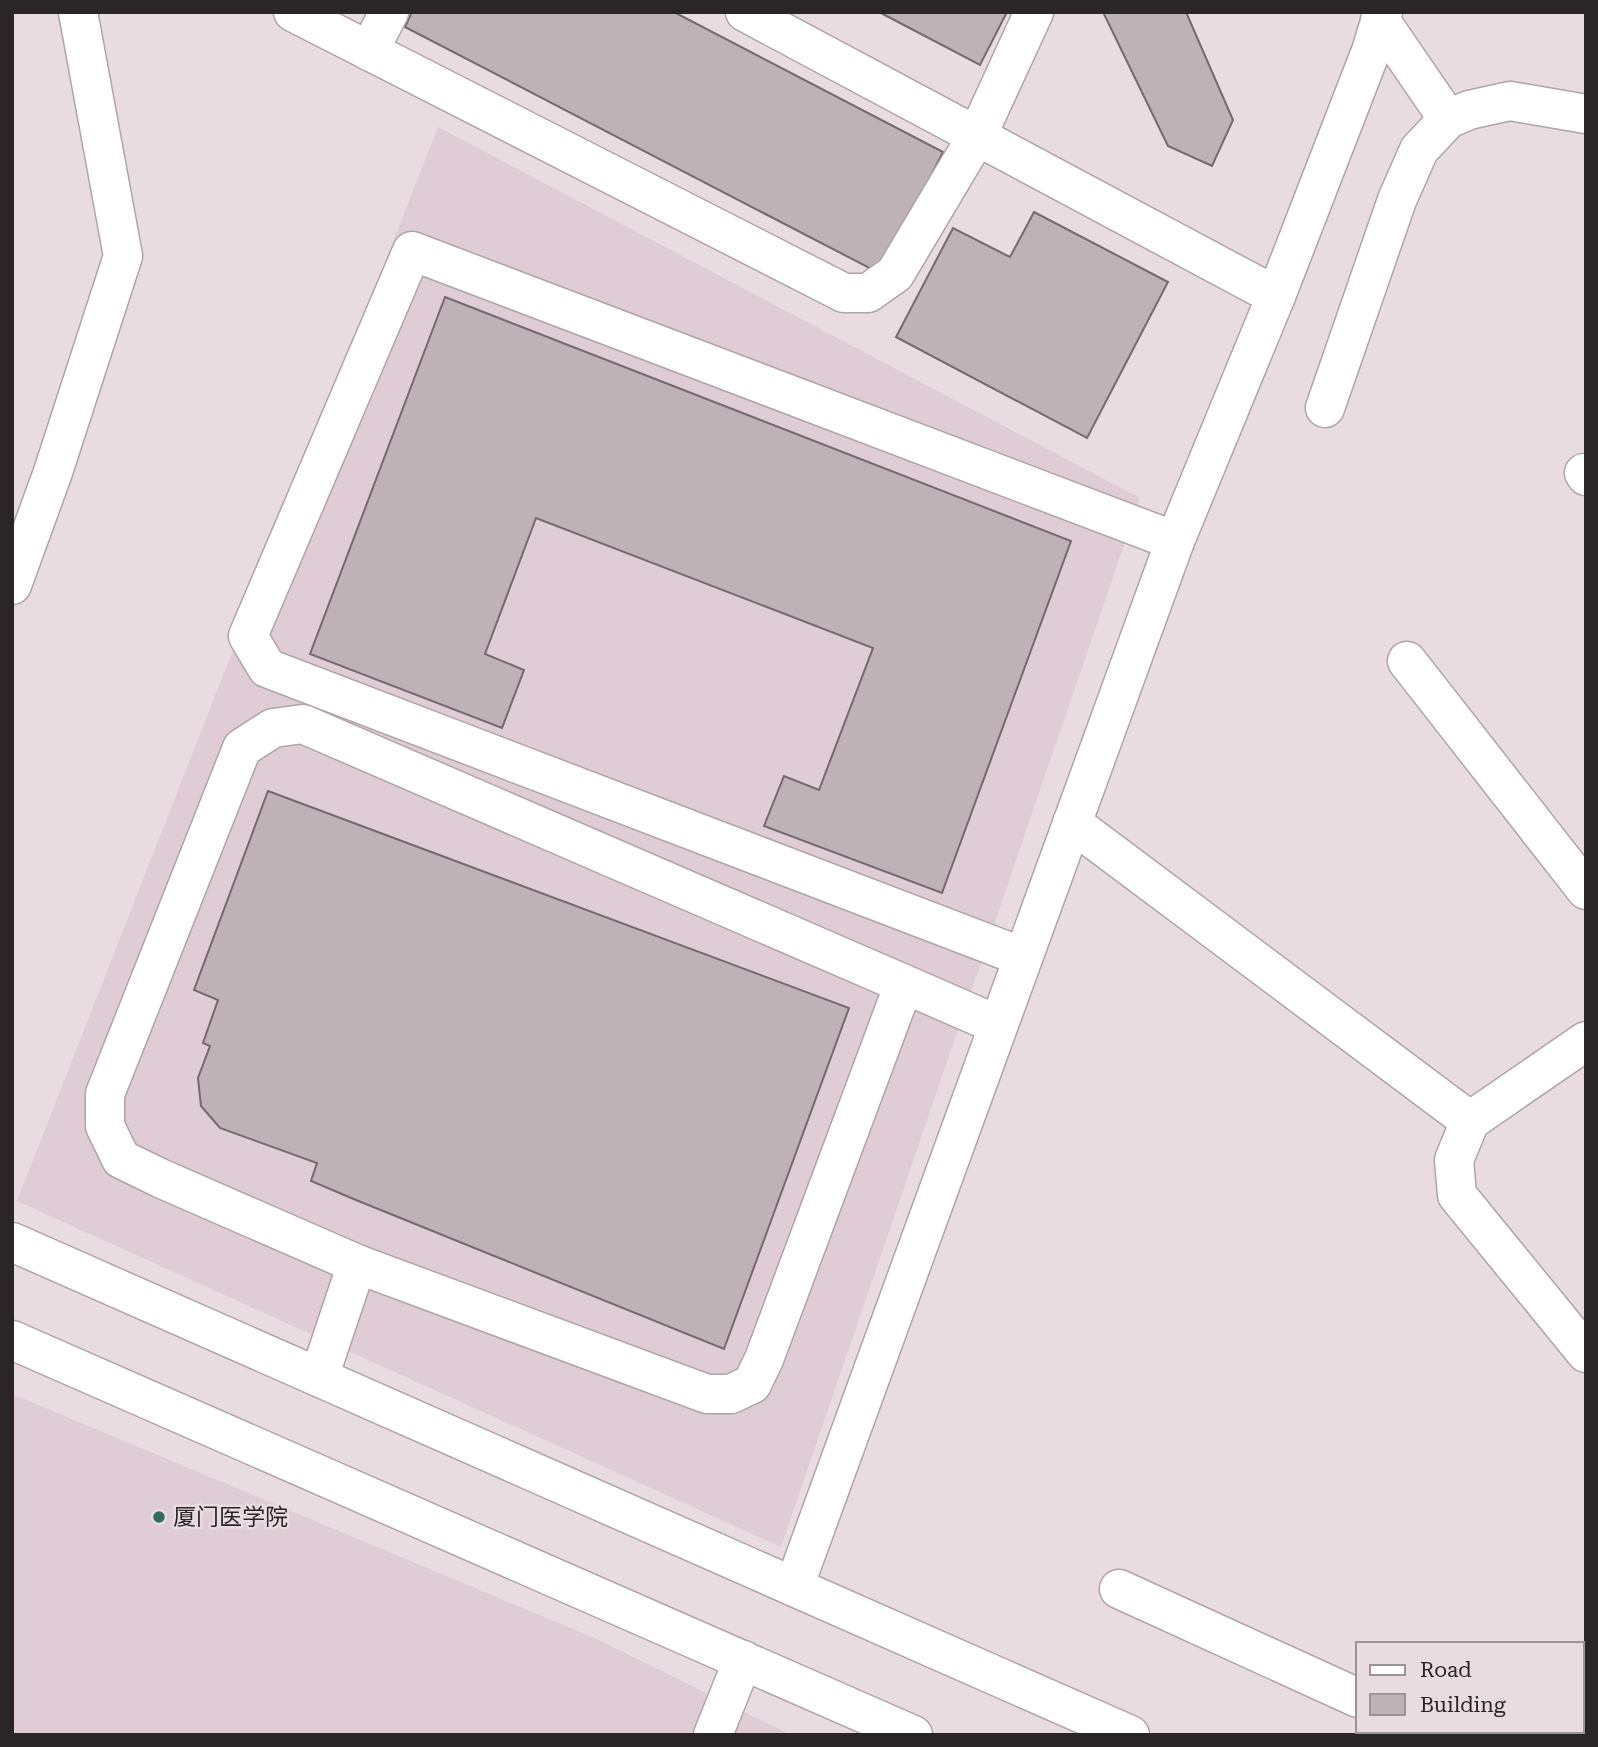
<svg xmlns="http://www.w3.org/2000/svg" width="1598" height="1747" viewBox="0 0 1598 1747" font-family="'Roboto Serif','Noto Sans SC',serif">
  <rect width="100%" height="100%" fill="#e8dce1"/>
  <!-- built -->
  <g fill="#dfccd5">
    <path d="M 438,127 L 1140,498 L 781,1547 L 17,1201 Z"/>
    <path d="M 12,1394 L 599,1640 L 791,1735 L 12,1735 Z"/>
  </g>
  <!-- building -->
  <g fill="#beb2b7" stroke="#74696e" stroke-width="2">
    <path d="M 412,12 L 674,12 L 943,152 L 881,274 L 405,27 Z"/>
    <path d="M 879,12 L 1007,12 L 980,65 Z"/>
    <path d="M 1103,12 L 1186,12 L 1233,120 L 1212,166 L 1168,146 Z"/>
    <path d="M 1034,212 L 1168,282 L 1087,438 L 896,337 L 953,228 L 1010,257 Z"/>
    <path d="M 445,297 L 1071,541 L 942,893 L 764,826 L 784,776 L 819,790 L 873,648 L 536,518 L 485,654 L 524,670 L 502,728 L 310,654 Z"/>
    <path d="M 268,791 L 849,1008 L 724,1349 L 356,1200 L 311,1181 L 317,1163 L 220,1128 L 201,1106 L 198,1078 L 210,1046 L 203,1043 L 218,1000 L 194,990 Z"/>
  </g>
  <g fill="none" stroke-linecap="round" stroke-linejoin="round">
    <defs>
      <g id="minor">
        <path d="M 293,12 L 844,293 L 868,293 L 895,274 L 977,136 L 1034,12"/>
        <path d="M 745,12 L 1276,296"/>
        <path d="M 1380,20 L 1448,119"/>
        <path d="M 369,51 L 389,12"/>
        <path d="M 1325,408 L 1397,200 L 1419,150 L 1448,119 L 1469,110 L 1510,101 L 1586,114"/>
        <path d="M 1584,473 L 1586,476"/>
        <path d="M 12,585 L 53,472 L 123,256 L 78,12"/>
        <path d="M 1407,661 L 1586,890"/>
        <path d="M 1072,823 L 1470,1121"/>
        <path d="M 1023,957 L 267,668 L 248,636 L 412,251 L 1175,541"/>
        <path d="M 904,984 L 764,1359 L 752,1384 L 731,1394 L 707,1394 L 357,1264 L 160,1178 L 121,1159 L 105,1126 L 105,1094 L 242,748 L 273,728 L 303,724 L 904,984 L 998,1025"/>
        <path d="M 1586,1041 L 1470,1121 L 1454,1160 L 1457,1195 L 1586,1353"/>
        <path d="M 12,1242 L 1130,1735"/>
        <path d="M 12,1340 L 913,1735"/>
        <path d="M 319,1377 L 357,1264"/>
        <path d="M 794,1587 L 1175,541 L 1276,296 L 1371,51 L 1383,12"/>
        <path d="M 1119,1589 L 1358,1698"/>
        <path d="M 1432,1731 L 1440,1735"/>
        <path d="M 713,1735 L 743,1660"/>
      </g>
    </defs>
    <!-- minor casing -->
    <use href="#minor" stroke="#b0a4a9" stroke-width="41"/>
    <!-- minor -->
    <use href="#minor" stroke="#fff" stroke-width="38"/>
  </g>
  <!-- markers -->
  <circle fill="#2f6d59" stroke="#e8dce1" stroke-width="2.5" cx="159" cy="1517" r="7"/>
  <g text-anchor="middle" dominant-baseline="central" stroke-width="5" stroke-linejoin="round" paint-order="stroke">
    <!-- poi labels -->
    <g font-size="23" fill="#2a2527" stroke="#e8dce1" text-anchor="start">
      <text x="173" y="1517">厦门医学院</text>
    </g>
  </g>
  <!-- border -->
  <rect width="1598" height="1747" fill="none" stroke="#2a2527" stroke-width="28"/>
  <!-- legend -->
  <rect x="1356" y="1642" width="228" height="91" fill="#e8dce1" stroke="#9c9397" stroke-width="2"/>
  <rect x="1370" y="1665" width="35" height="10" fill="#ffffff" stroke="#9c9397" stroke-width="2"/>
  <text x="1420" y="1677" font-size="21" fill="#2a2527">Road</text>
  <rect x="1370" y="1694" width="35" height="21" fill="#beb2b7" stroke="#9c9397" stroke-width="2"/>
  <text x="1420" y="1712" font-size="21" fill="#2a2527">Building</text>
</svg>
